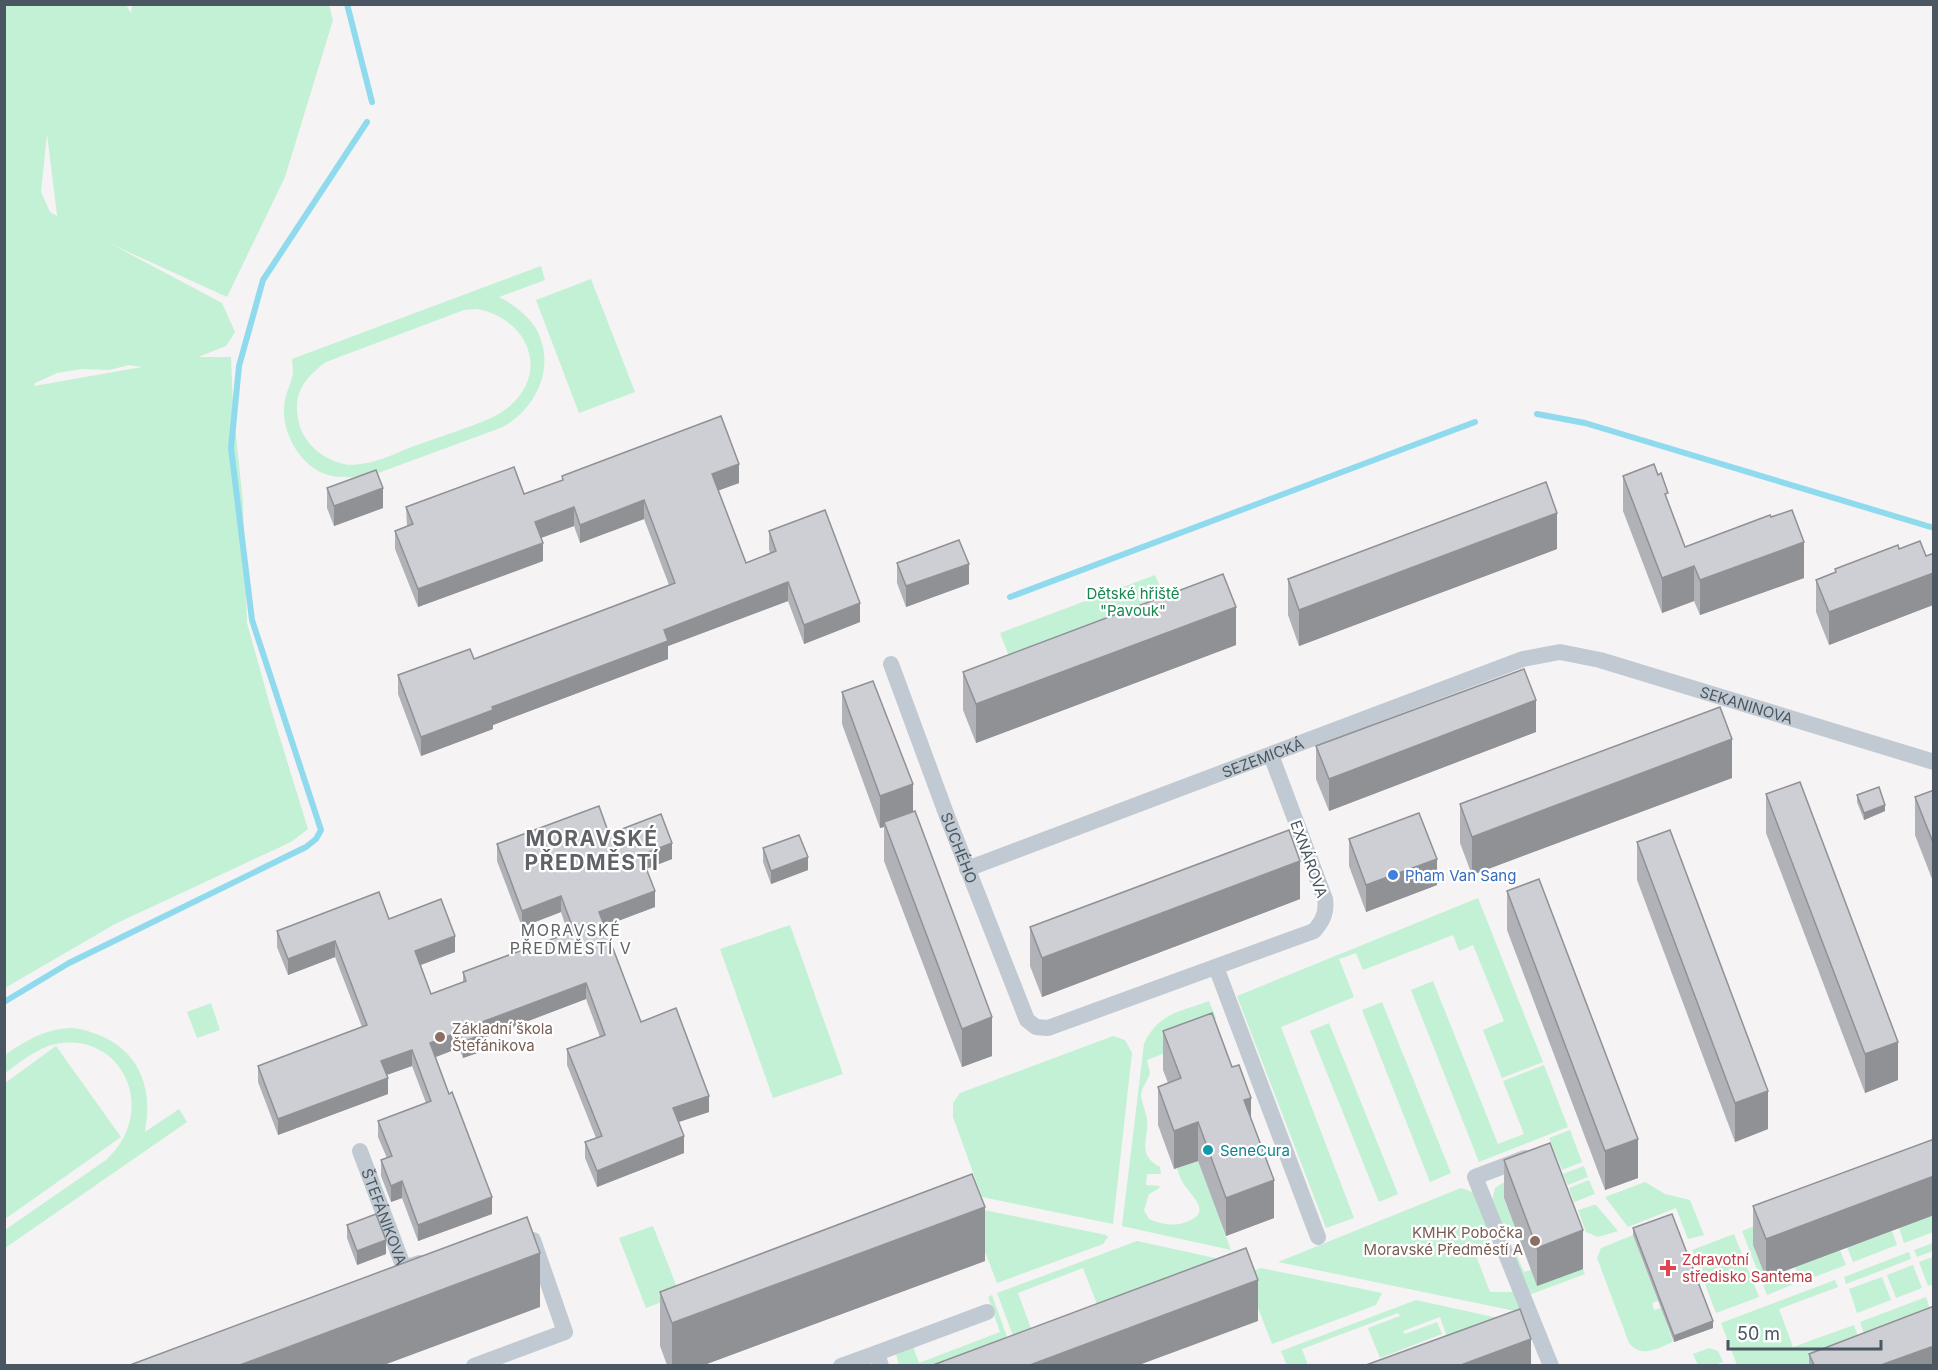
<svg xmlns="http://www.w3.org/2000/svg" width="1938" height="1370" viewBox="0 0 1938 1370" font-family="Inter,sans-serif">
  <rect width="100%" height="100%" fill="#f5f3f3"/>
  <!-- green -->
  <g fill="#c3f1d5" fill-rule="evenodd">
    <path d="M 132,5 L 329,5 L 333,20 L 285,177 L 227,297 L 111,244 L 222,303 L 235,332 L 226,346 L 198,357 L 231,357 L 233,406 L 243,503 L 247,623 L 271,709 L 308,829 L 291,842 L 115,924 L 5,988 L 5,5 L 126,5 L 131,13 ZM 47,134 L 57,215 L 57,216 L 50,212 L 41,192 ZM 129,365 L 142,367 L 34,386 L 35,383 L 57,373 L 81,369 L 109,370 Z"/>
    <path d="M 541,266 L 545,280 L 499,297 C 512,304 526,313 535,327 C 557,364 538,407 503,427 L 370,476 C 357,477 345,478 332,476 C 303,470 283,437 284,409 C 284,395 291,385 293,373 C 293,368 292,363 292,359 ZM 477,309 C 524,317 550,367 513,403 C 507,409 498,415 491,418 C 466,429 439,437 414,446 C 399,452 382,460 367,463 C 360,464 350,466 344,464 C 324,460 304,444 299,423 C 292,395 303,379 326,362 L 464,310 Z"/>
    <path d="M 591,279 L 635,392 L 579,413 L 536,300 Z"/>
    <path d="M 1155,575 L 1168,607 L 1012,664 L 1000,633 Z"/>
    <path d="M 1478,898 L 1543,1062 L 1502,1078 L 1483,1030 L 1504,1021 L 1473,945 L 1459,951 L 1453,935 L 1363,970 L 1356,953 L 1339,959 L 1354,997 L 1281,1027 L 1354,1218 L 1326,1228 L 1237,996 Z"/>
    <path d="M 790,925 L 843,1074 L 773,1098 L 720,949 Z"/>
    <path d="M 1433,981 L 1498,1144 L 1524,1134 L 1503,1081 L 1544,1065 L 1568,1127 L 1479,1162 L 1411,990 Z"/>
    <path d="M 1209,1001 L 1216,1018 L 1207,1037 L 1147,1060 L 1150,1073 C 1148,1081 1141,1087 1141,1096 C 1142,1103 1146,1112 1147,1119 C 1150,1137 1135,1154 1160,1167 L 1161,1174 L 1147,1174 L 1146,1185 L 1160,1186 L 1158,1189 L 1149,1194 L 1144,1210 L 1149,1219 C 1161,1224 1174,1227 1186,1222 C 1212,1213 1194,1198 1185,1186 C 1181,1181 1179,1174 1177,1168 L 1198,1161 L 1231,1250 L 1122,1226 L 1144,1044 C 1158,1013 1180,1012 1209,1001 Z"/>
    <path d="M 1382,1002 L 1451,1173 L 1430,1182 L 1362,1010 Z"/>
    <path d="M 211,1003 L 220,1030 L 197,1038 L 187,1012 Z"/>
    <path d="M 1329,1023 L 1398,1194 L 1379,1202 L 1310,1031 Z"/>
    <path d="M 72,1028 C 129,1036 156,1076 145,1132 L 179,1109 L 187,1122 L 5,1248 L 5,1230 L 106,1160 C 157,1115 127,1036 61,1043 C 39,1046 22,1061 5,1073 L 5,1055 C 27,1040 45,1029 72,1028 Z"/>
    <path d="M 1113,1036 L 1125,1040 L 1132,1053 L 1113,1224 L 982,1197 L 953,1117 L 953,1103 L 960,1093 Z"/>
    <path d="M 56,1046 L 121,1137 L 5,1219 L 5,1083 Z"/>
    <path d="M 1570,1130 L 1582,1162 L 1562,1170 L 1549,1138 Z"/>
    <path d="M 1584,1166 L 1588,1177 L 1568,1185 L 1563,1174 Z"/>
    <path d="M 1589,1180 L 1595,1194 L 1574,1202 L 1569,1188 Z"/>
    <path d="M 1506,1181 L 1504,1199 L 1517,1233 L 1506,1237 L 1492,1201 L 1495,1188 Z"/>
    <path d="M 1645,1182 L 1665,1194 L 1690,1200 L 1704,1235 L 1688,1239 L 1676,1208 L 1628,1227 L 1605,1197 Z"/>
    <path d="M 1461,1188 L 1478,1194 L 1494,1235 L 1475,1253 L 1490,1292 L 1516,1292 L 1525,1313 L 1278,1262 Z"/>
    <path d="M 1594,1205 L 1596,1205 L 1618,1231 L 1598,1237 L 1586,1232 L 1578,1210 Z"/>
    <path d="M 984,1210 L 1106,1235 L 1108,1237 L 1103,1244 L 997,1283 L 971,1215 Z"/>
    <path d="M 1933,1215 L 1933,1232 L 1904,1243 L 1899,1228 Z"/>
    <path d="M 1768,1221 L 1766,1277 L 1789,1269 L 1794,1284 L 1767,1295 L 1742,1231 Z"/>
    <path d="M 653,1226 L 680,1295 L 646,1308 L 619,1238 Z"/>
    <path d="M 1892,1231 L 1897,1245 L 1853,1262 L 1847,1247 Z"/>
    <path d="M 1734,1234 L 1759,1297 L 1716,1313 L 1692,1250 Z"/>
    <path d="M 1633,1235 L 1658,1301 L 1652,1303 L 1654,1310 L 1661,1308 L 1673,1342 C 1658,1348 1642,1359 1629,1343 L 1597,1258 L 1601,1248 Z"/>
    <path d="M 1137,1241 L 1224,1260 L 1102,1317 L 1083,1268 L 1018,1293 L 1036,1342 L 1018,1349 L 997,1293 Z"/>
    <path d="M 1933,1243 L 1933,1251 L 1917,1257 L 1914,1250 Z"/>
    <path d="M 1840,1250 L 1846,1265 L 1801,1282 L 1795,1267 Z"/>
    <path d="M 1515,1251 L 1524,1272 L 1531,1270 L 1583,1269 L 1585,1274 L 1529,1295 L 1512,1252 Z"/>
    <path d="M 1909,1252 L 1911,1259 L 1846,1284 L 1844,1277 Z"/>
    <path d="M 1933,1257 L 1933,1284 L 1928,1286 L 1919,1262 Z"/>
    <path d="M 1913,1265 L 1922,1288 L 1896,1298 L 1887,1275 Z"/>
    <path d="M 1261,1268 L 1382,1293 L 1376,1305 L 1272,1344 L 1245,1274 Z"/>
    <path d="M 1882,1277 L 1891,1300 L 1857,1313 L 1849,1289 Z"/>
    <path d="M 1835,1280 L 1838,1287 L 1779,1309 L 1793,1347 L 1854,1325 L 1863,1350 L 1822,1365 L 1737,1365 L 1721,1323 Z"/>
    <path d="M 992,1295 L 1012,1351 L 974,1365 L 899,1365 L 896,1354 L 913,1346 L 919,1363 L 1000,1332 L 988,1297 Z"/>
    <path d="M 1926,1297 L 1933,1318 L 1869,1348 L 1860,1322 Z"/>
    <path d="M 1416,1300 L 1521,1323 L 1447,1337 L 1440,1317 L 1403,1331 L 1405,1334 L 1437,1322 L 1442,1334 L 1380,1358 L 1368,1328 L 1400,1316 L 1398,1313 L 1302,1349 L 1308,1365 L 1287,1365 L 1281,1351 Z"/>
    <path d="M 1709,1348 L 1718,1351 L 1723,1362 L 1714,1365 L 1698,1365 L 1693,1354 Z"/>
  </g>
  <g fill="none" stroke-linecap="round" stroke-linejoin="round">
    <!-- stream -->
    <g stroke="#90daee" stroke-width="6">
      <path d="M 347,4 L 372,102"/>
      <path d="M 1537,414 L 1585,423 L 1934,528"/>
      <path d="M 1010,597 L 1475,422"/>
      <path d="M 4,1002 L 69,963 L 306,847 L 316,839 L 321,830 L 252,620 L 231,448 L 239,366 L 263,280 L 367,122"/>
    </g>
    <!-- minor -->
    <g stroke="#c1cad2" stroke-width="16">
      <path id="s1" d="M 891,664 L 947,816 L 1027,1020 L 1036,1027 L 1048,1028 L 1314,931 C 1323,921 1327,912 1325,899 L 1271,755"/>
      <path id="s2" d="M 967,869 L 1523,659 L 1560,652 L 1600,660 L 1934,762"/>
      <path d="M 1216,967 L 1318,1237"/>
      <path id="s3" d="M 360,1151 L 404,1268 L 420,1263"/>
      <path d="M 1525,1158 L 1475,1177 L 1551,1366"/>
      <path d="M 877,1353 L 987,1312"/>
      <path d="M 474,1366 L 565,1332 L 533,1240"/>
      <path d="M 841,1366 L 877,1353 L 881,1366"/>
    </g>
  </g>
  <!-- wall -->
  <g fill="#b0b2b7">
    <path d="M 562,476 L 739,483 L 718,490 L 746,563 L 770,554 L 769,549 L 769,531 L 860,622 L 804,644 L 788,601 L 668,646 L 668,659 L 493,725 L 493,729 L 421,756 L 398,694 L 398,675 L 474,659 L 669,585 L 644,519 L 580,543 L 574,526 L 541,538 L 543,561 L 418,607 L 395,549 L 395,531 L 407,526 L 406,507 L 524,494 L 562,480 Z"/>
    <path d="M 1623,476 L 1668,503 L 1685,547 L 1804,578 L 1700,615 L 1694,601 L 1662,613 L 1623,511 Z"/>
    <path d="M 327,488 L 383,508 L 334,526 L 327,508 Z"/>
    <path d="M 1557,549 L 1299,646 L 1288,615 L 1288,579 Z"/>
    <path d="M 1899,549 L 1926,556 L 1934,553 L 1934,607 L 1933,605 L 1829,645 L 1816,612 L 1816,580 L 1835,573 L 1835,569 Z"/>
    <path d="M 897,563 L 969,584 L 906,607 L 897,583 Z"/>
    <path d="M 1236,645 L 976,743 L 963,710 L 963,672 Z"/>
    <path d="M 842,692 L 913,811 L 992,1056 L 962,1067 L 884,861 L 884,827 L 880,828 L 842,724 Z"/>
    <path d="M 1536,732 L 1329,811 L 1316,779 L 1316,746 Z"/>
    <path d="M 1732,778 L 1472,875 L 1460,843 L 1460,804 Z"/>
    <path d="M 1934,790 L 1934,884 L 1915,835 L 1915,797 Z"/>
    <path d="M 1766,794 L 1898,1080 L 1865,1093 L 1766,833 Z"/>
    <path d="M 1857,795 L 1885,811 L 1864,820 L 1857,802 Z"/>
    <path d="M 609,834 L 672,859 L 646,869 L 655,907 L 605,926 L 641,1022 L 709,1112 L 678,1122 L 684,1153 L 597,1187 L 585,1158 L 585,1142 L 596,1138 L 567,1065 L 567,1049 L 600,1037 L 586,999 L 486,1037 L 486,1050 L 463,1058 L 459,1048 L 436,1057 L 492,1214 L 418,1241 L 402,1198 L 391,1202 L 381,1176 L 381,1160 L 387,1158 L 378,1137 L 378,1121 L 426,1103 L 412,1066 L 386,1075 L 388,1094 L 278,1135 L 258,1082 L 258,1066 L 362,1027 L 335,957 L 288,975 L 277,947 L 277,931 L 389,919 L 455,952 L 421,965 L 431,994 L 463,982 L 463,972 L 568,933 L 561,912 L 522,927 L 497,861 L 497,844 Z"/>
    <path d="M 1349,839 L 1437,885 L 1366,912 L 1349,866 Z"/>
    <path d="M 1637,842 L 1768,1129 L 1735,1142 L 1637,880 Z"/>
    <path d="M 763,848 L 808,870 L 771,884 L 763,862 Z"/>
    <path d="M 1507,891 L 1638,1178 L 1605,1190 L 1507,930 Z"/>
    <path d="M 1300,899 L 1042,997 L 1030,966 L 1030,927 Z"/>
    <path d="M 1163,1031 L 1251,1119 L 1274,1218 L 1226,1236 L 1198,1161 L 1174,1169 L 1158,1125 L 1158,1087 L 1168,1083 L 1163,1070 Z"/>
    <path d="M 1934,1139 L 1934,1215 L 1766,1278 L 1753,1245 L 1753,1206 Z"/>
    <path d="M 1504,1160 L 1583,1269 L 1537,1286 L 1504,1198 Z"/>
    <path d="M 347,1225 L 386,1254 L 357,1265 L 347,1238 Z"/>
    <path d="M 1633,1228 L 1713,1328 L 1674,1342 L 1633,1235 Z"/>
    <path d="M 985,1261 L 704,1365 L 667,1365 L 660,1346 L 660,1292 Z"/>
    <path d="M 1809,1354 L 1934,1365 L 1809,1365 Z"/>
  </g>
  <!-- shaded-wall -->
  <g fill="#909195">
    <path d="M 739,464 L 739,483 L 712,493 L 712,474 Z"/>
    <path d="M 383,488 L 383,508 L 334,526 L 334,506 Z"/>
    <path d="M 644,500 L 644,519 L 580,543 L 580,525 Z"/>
    <path d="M 574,507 L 574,526 L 535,540 L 535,522 Z"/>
    <path d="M 1557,513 L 1557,549 L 1299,646 L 1299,610 Z"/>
    <path d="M 1804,542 L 1804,578 L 1700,615 L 1700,580 Z"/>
    <path d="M 543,543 L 543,561 L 418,607 L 418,589 Z"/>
    <path d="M 969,564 L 969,584 L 906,607 L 906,586 Z"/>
    <path d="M 1694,566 L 1694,601 L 1662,613 L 1662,578 Z"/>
    <path d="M 1933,573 L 1933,605 L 1829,645 L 1829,612 Z"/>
    <path d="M 788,582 L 788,601 L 668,646 L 668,659 L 493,725 L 493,729 L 421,756 L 421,737 L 492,707 L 664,630 Z"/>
    <path d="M 860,603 L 860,622 L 804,644 L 804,625 Z"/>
    <path d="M 1236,607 L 1236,645 L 976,743 L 976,704 Z"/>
    <path d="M 1536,700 L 1536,732 L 1329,811 L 1329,779 Z"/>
    <path d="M 1732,739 L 1732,778 L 1472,875 L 1472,837 Z"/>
    <path d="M 913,784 L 913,816 L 884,822 L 884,827 L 880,828 L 880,796 Z"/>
    <path d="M 1885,805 L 1885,811 L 1864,820 L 1864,813 Z"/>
    <path d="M 672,843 L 672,859 L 641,871 L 641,855 Z"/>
    <path d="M 808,857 L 808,870 L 771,884 L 771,871 Z"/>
    <path d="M 1437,859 L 1437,885 L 1366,912 L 1366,885 Z"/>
    <path d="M 1300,861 L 1300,899 L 1042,997 L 1042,958 Z"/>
    <path d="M 655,891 L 655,907 L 599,928 L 599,912 Z"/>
    <path d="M 561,896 L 561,912 L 522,927 L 522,911 Z"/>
    <path d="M 455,936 L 455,952 L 415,967 L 415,951 Z"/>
    <path d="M 335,941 L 335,957 L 288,975 L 288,959 Z"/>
    <path d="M 586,983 L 586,999 L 486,1037 L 486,1050 L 463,1058 L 463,1042 L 482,1022 Z"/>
    <path d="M 992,1017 L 992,1056 L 962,1067 L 962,1029 Z"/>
    <path d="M 459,1032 L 459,1048 L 430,1059 L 430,1043 Z"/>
    <path d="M 1898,1042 L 1898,1080 L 1865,1093 L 1865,1054 Z"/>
    <path d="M 412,1050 L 412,1066 L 381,1077 L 381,1061 Z"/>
    <path d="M 388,1078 L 388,1094 L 278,1135 L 278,1119 Z"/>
    <path d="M 1768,1091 L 1768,1129 L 1735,1142 L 1735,1103 Z"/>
    <path d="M 709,1096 L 709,1112 L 673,1124 L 673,1108 Z"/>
    <path d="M 1251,1098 L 1251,1136 L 1244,1100 Z"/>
    <path d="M 1198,1122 L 1198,1161 L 1174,1169 L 1174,1131 Z"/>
    <path d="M 684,1136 L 684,1153 L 597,1187 L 597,1171 Z"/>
    <path d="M 1638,1139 L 1638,1178 L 1605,1190 L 1605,1151 Z"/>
    <path d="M 1934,1176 L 1934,1215 L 1766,1278 L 1766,1239 Z"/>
    <path d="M 1274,1180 L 1274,1218 L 1226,1236 L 1226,1198 Z"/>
    <path d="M 402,1181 L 402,1198 L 391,1202 L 391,1186 Z"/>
    <path d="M 492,1197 L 492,1214 L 418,1241 L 418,1225 Z"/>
    <path d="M 985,1207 L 985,1261 L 704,1365 L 672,1365 L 672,1323 Z"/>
    <path d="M 1583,1230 L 1583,1269 L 1537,1286 L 1537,1248 Z"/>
    <path d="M 386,1240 L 386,1254 L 357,1265 L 357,1251 Z"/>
    <path d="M 540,1253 L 540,1307 L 384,1365 L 240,1365 Z"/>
    <path d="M 1258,1280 L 1258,1321 L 1139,1365 L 1030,1365 Z"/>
    <path d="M 1713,1321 L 1713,1328 L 1674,1342 L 1674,1336 Z"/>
    <path d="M 1531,1339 L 1531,1365 L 1461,1365 Z"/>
    <path d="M 1934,1346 L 1934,1365 L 1881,1365 Z"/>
  </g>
  <!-- building -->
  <g fill="#cdcfd5" stroke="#909195" stroke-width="1.5">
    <path d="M 721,416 L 739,464 L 712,474 L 746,563 L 776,551 L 769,531 L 825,510 L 860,603 L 804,625 L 788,582 L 664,630 L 668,641 L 492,707 L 493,710 L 421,737 L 398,675 L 470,649 L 474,659 L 675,583 L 644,500 L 580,525 L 574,507 L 535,522 L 543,543 L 418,589 L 395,531 L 413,524 L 406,507 L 514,467 L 524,494 L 563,480 L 562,476 Z"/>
    <path d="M 1654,464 L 1658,475 L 1661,473 L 1668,493 L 1665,494 L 1685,547 L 1770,515 L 1771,517 L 1792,510 L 1804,542 L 1700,580 L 1694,566 L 1662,578 L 1623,476 Z"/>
    <path d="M 376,470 L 383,488 L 334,506 L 327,488 Z"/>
    <path d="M 1546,482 L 1557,513 L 1299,610 L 1288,579 Z"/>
    <path d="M 959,540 L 969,564 L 906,586 L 897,563 Z"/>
    <path d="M 1920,541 L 1926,556 L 1934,553 L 1934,574 L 1933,573 L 1829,612 L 1816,580 L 1836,572 L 1835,569 L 1898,545 L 1899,549 Z"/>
    <path d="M 1223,574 L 1236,607 L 976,704 L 963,672 Z"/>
    <path d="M 1524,669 L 1536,700 L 1329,779 L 1316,746 Z"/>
    <path d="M 873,681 L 913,784 L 880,796 L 842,692 Z"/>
    <path d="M 1720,707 L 1732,739 L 1472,837 L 1460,804 Z"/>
    <path d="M 1800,782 L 1898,1042 L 1865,1054 L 1766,794 Z"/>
    <path d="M 1879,787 L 1885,805 L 1864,813 L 1857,795 Z"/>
    <path d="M 1934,790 L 1934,845 L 1915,797 Z"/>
    <path d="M 599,806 L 609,834 L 661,814 L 672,843 L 641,855 L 655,891 L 599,912 L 641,1022 L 676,1008 L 709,1096 L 673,1108 L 684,1136 L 597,1171 L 585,1142 L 602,1136 L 567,1049 L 605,1035 L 586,983 L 482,1022 L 486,1033 L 463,1042 L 459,1032 L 430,1043 L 449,1094 L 452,1092 L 492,1197 L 418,1225 L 402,1181 L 391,1186 L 381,1160 L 392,1156 L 378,1121 L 431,1101 L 412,1050 L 381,1061 L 388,1078 L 278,1119 L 258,1066 L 367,1025 L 335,941 L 288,959 L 277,931 L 379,892 L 389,919 L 441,899 L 455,936 L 415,951 L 431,994 L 466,981 L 463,972 L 574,931 L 561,896 L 522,911 L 497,844 Z"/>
    <path d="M 915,811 L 992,1017 L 962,1029 L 884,822 Z"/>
    <path d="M 1419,813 L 1437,859 L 1366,885 L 1349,839 Z"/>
    <path d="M 1289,830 L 1300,861 L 1042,958 L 1030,927 Z"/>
    <path d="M 1670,830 L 1768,1091 L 1735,1103 L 1637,842 Z"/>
    <path d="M 799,835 L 808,857 L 771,871 L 763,848 Z"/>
    <path d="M 1539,879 L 1638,1139 L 1605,1151 L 1507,891 Z"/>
    <path d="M 1212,1013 L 1232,1067 L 1239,1065 L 1251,1098 L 1244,1100 L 1274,1180 L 1226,1198 L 1198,1122 L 1174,1131 L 1158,1087 L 1181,1078 L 1163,1031 Z"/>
    <path d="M 1934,1139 L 1934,1176 L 1766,1239 L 1753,1206 Z"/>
    <path d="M 1550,1143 L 1583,1230 L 1537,1248 L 1504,1160 Z"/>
    <path d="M 972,1174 L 985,1207 L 672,1323 L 660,1292 Z"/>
    <path d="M 376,1214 L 386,1240 L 357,1251 L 347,1225 Z"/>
    <path d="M 1672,1214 L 1713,1321 L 1674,1336 L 1633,1228 Z"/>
    <path d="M 527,1217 L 540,1253 L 240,1365 L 130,1365 Z"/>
    <path d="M 1246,1248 L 1258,1280 L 1030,1365 L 933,1365 Z"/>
    <path d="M 1934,1306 L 1934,1346 L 1881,1365 L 1814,1365 L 1809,1354 Z"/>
    <path d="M 1520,1309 L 1531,1339 L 1461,1365 L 1366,1365 Z"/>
  </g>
  <!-- markers -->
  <circle fill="#3f7fe0" stroke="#fff" stroke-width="2" cx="1393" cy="875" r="6"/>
  <g fill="#8d6e63" stroke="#fff" stroke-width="2">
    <circle cx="440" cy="1037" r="6"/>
    <circle cx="1535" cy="1241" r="6"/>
  </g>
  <circle fill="#0f9aa8" stroke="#fff" stroke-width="2" cx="1208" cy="1150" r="6"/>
  <path fill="#e0444e" stroke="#fff" stroke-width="2" d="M1665 1259h6v6h6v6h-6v6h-6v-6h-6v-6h6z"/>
  <g text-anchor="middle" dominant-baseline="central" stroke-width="4.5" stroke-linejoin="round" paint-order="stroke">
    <!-- park labels -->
    <g font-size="15" fill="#17864f" stroke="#fff">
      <text x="1133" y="593">Dětské hřiště<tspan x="1133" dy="17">"Pavouk"</tspan></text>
    </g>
    <!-- street labels -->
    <g font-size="15" fill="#4a5661" stroke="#fff">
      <text stroke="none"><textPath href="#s2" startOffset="826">SEKANINOVA</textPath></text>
      <text stroke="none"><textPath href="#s2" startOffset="316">SEZEMICKÁ</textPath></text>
      <text stroke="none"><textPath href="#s1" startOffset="196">SUCHÉHO</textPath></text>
      <text transform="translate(1309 859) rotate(70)">EXNÁROVA</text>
      <text stroke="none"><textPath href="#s3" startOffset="70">ŠTEFÁNIKOVA</textPath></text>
    </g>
    <!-- shop labels -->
    <g font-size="15" fill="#366cbe" stroke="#fff" text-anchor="start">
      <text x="1405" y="875">Pham Van Sang</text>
    </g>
    <!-- education labels -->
    <g font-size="15" fill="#785e54" stroke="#fff" text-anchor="start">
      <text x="452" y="1028">Základní škola<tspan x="452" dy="17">Štefánikova</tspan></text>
      <text x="1523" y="1232" text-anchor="end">KMHK Pobočka<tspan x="1523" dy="17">Moravské Předměstí A</tspan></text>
    </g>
    <!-- culture labels -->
    <g font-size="15" fill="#0d838f" stroke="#fff" text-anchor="start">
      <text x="1220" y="1150">SeneCura</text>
    </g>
    <!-- health labels -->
    <g font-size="15" fill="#be3a42" stroke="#fff" text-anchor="start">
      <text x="1682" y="1259">Zdravotní<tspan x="1682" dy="17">středisko Santema</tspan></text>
    </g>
    <!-- neighbourhood labels -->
    <g font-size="16" letter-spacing="1.5" fill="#5f6368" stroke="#fff">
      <text x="571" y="930">MORAVSKÉ<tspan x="571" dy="18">PŘEDMĚSTÍ V</tspan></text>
    </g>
    <!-- district labels -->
    <g font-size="21" font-weight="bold" letter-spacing="1.5" fill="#5f6368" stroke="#fff">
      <text x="592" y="838">MORAVSKÉ<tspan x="592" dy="24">PŘEDMĚSTÍ</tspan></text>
    </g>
  </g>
  <!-- border -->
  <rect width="1938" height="1370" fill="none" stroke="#4a5661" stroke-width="12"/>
  <!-- scale -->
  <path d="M1728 1340v9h153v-9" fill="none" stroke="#4a5661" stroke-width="3"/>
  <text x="1737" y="1340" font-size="18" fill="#4a5661" stroke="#ffffff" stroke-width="4.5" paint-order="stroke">50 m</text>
</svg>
